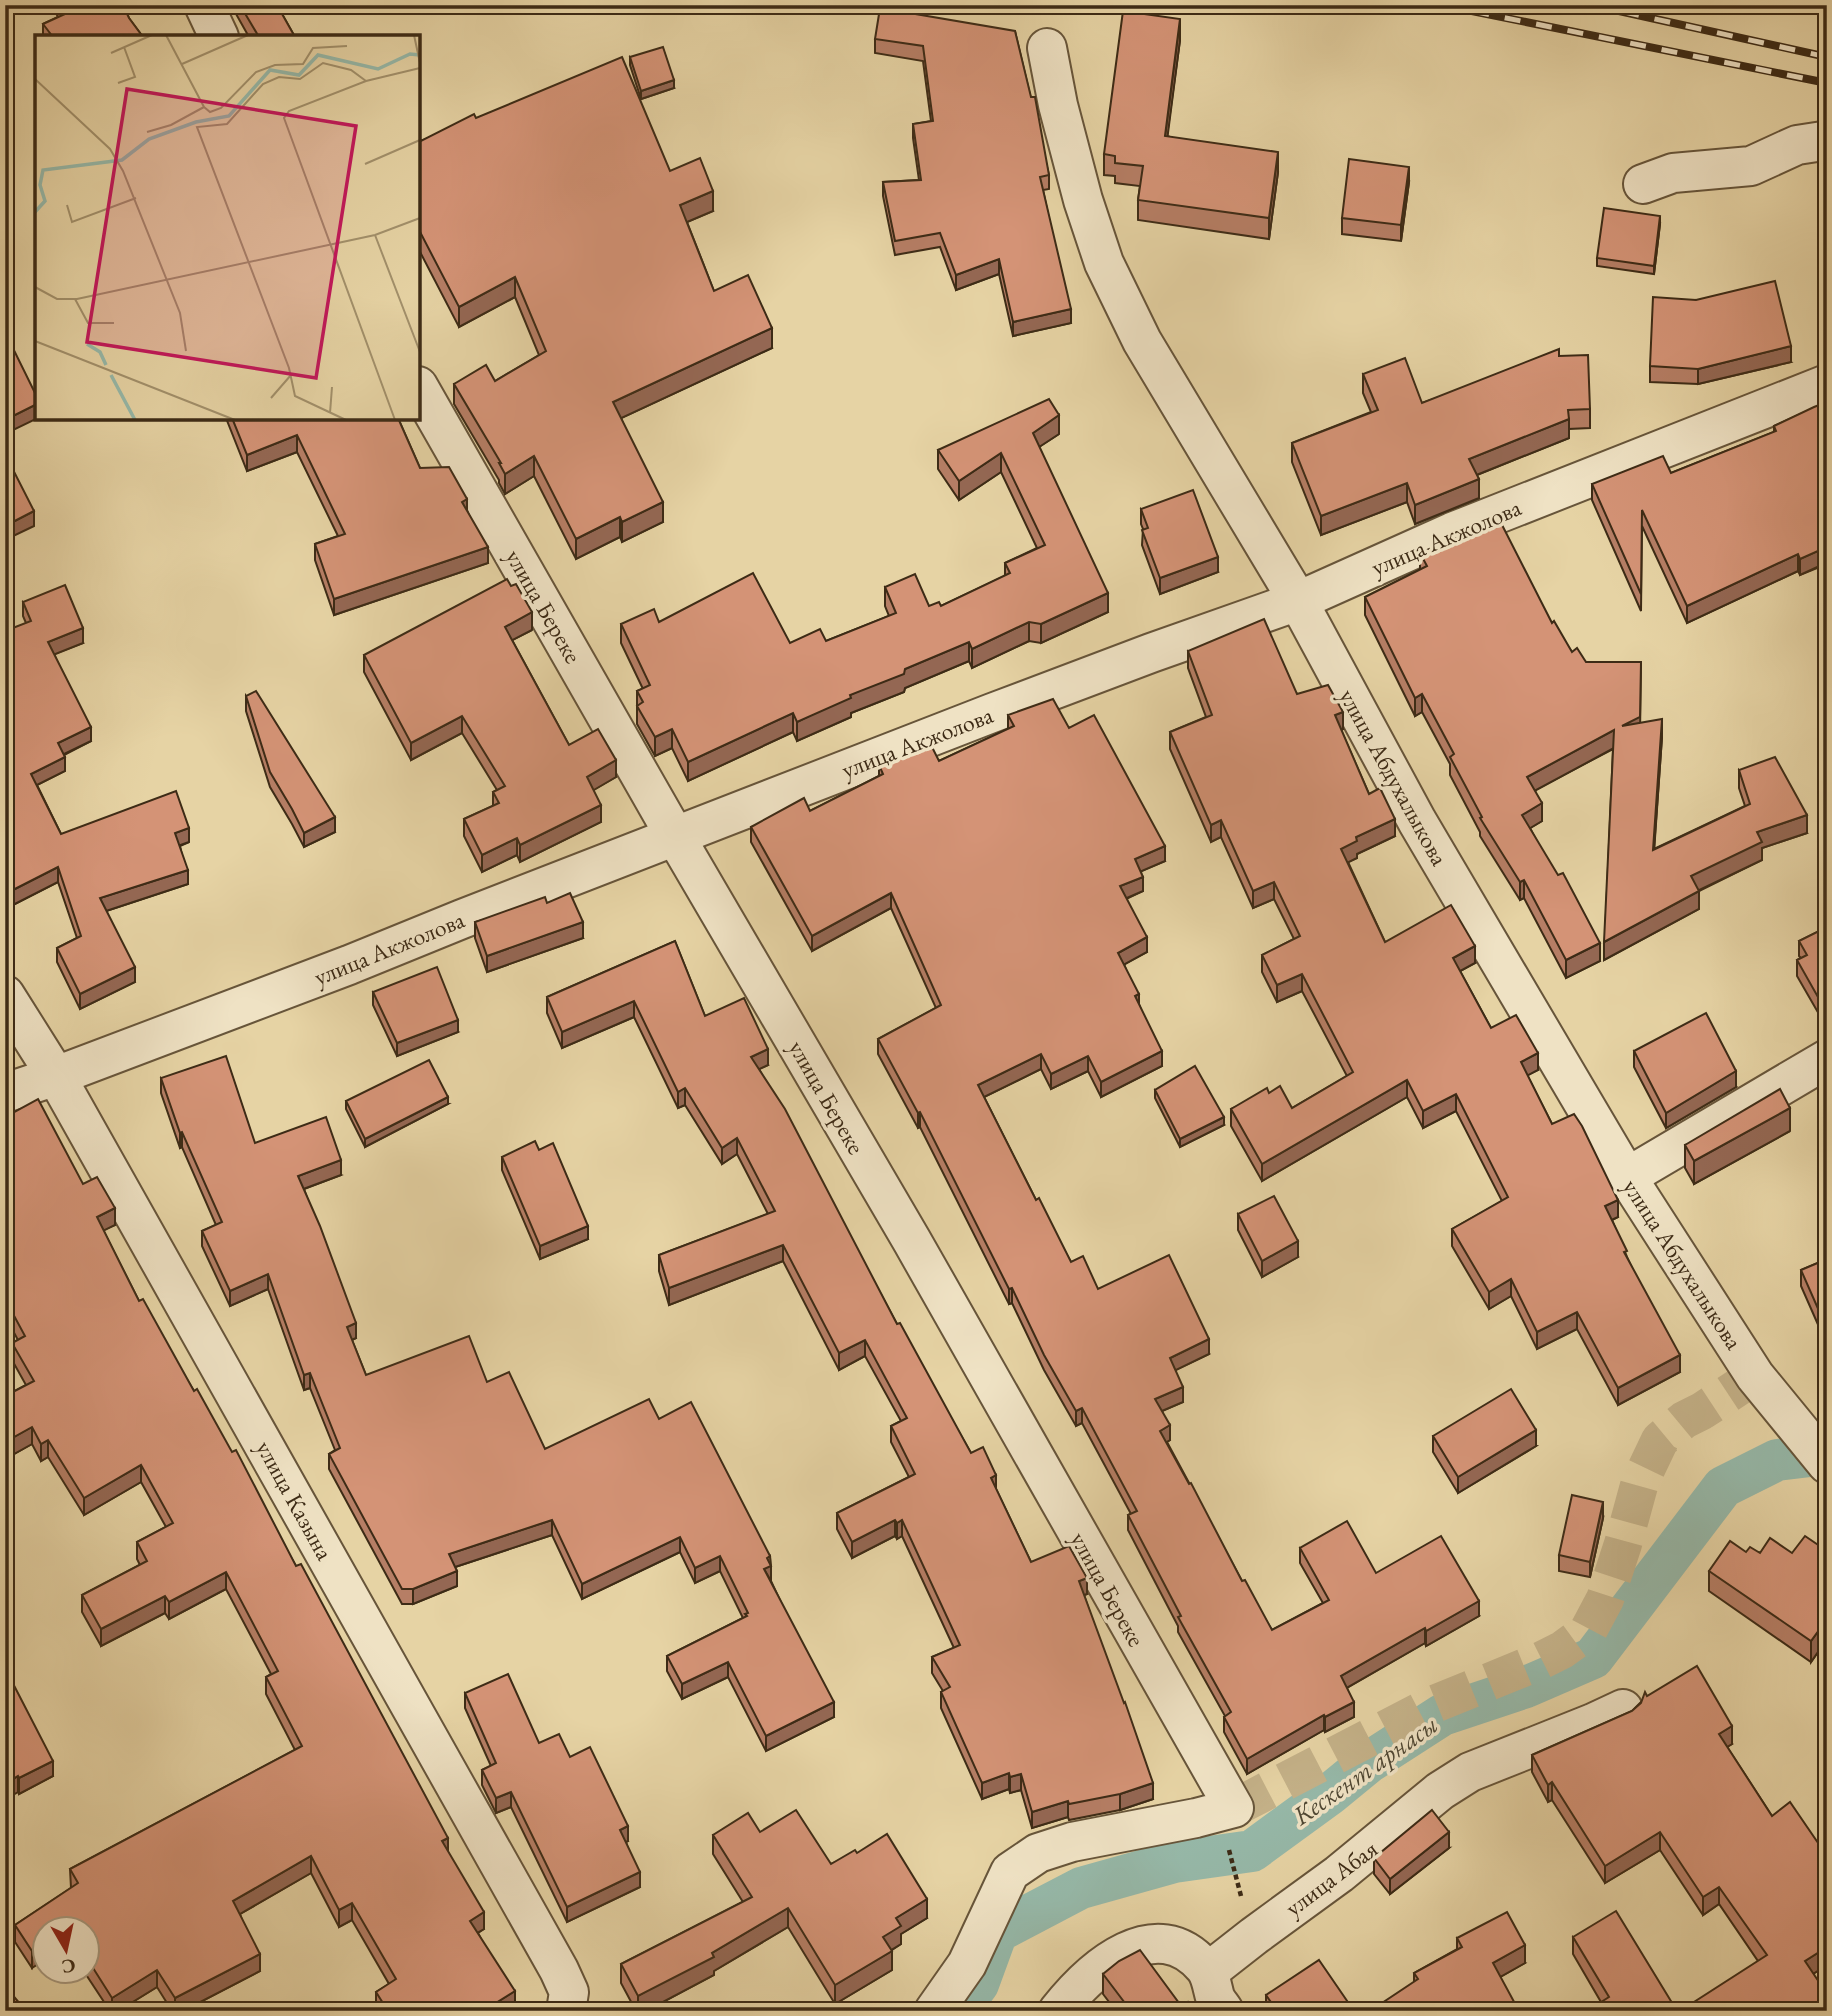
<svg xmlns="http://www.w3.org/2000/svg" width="1832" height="2016" viewBox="0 0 1832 2016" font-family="'EB Garamond',serif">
  <rect width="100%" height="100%" fill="#e6d3a4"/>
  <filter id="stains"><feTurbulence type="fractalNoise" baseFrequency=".00286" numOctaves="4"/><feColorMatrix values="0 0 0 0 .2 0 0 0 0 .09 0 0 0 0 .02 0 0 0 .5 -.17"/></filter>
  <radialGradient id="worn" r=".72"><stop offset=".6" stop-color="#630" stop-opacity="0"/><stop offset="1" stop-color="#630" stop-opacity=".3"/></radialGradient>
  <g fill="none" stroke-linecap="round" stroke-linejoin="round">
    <!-- canal -->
    <path stroke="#96b8a8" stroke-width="42" d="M 958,2011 L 978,1984 L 997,1932 L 1081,1888 L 1174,1862 L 1252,1851 L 1330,1794 L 1369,1762 L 1442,1715 L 1526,1687 L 1593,1658 L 1723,1487 L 1777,1460 L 1827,1454"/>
    <!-- minor-tunnel -->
    <path stroke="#c4b188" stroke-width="38" stroke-dasharray="38 19" stroke-linecap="butt" d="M 1234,1808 L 1432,1705 L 1538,1662 L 1562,1650 L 1588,1631 L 1605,1599 L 1623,1544 L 1640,1482 L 1660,1440 L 1684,1420 L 1702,1411 L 1755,1376"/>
    <defs>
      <g id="minor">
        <path d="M 204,5 L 219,37"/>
        <path d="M 1047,48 L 1058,105 L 1083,200 L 1104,263 L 1142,341 L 1298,601 L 1417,821 L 1627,1177 L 1755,1376 L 1827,1464"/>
        <path d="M 1643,184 L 1673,173 L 1751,166 L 1797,145 L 1823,141 L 1827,142"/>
        <path d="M 418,386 L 675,836 L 912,1241 L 1234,1808 L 1196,1818 L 1072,1842 L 1038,1853 L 1010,1872 L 967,1964 L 934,2011"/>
        <path d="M 5,995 L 56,1076 L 559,1970 L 569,1992 L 566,2011"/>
        <path d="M 5,1093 L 56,1076 L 349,965 L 462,919 L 992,713 L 1151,653 L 1298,601 L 1452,532 L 1827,384"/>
        <path d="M 1627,1177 L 1827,1059"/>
        <path d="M 1208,1972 L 1254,1936 L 1339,1874 L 1440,1791 L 1470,1772 L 1593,1723 L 1623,1709"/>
        <path d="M 1058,2011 C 1092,1968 1156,1911 1204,1967 C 1211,1975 1212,1987 1215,1997 C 1217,2002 1221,2006 1224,2011"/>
      </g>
    </defs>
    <!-- minor casing -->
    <use href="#minor" stroke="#67553a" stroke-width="42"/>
    <!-- path -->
    <path stroke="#3d2b16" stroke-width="4.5" stroke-dasharray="5 3.5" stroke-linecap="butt" d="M 1229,1850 L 1241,1896"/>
    <!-- minor -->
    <use href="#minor" stroke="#efe2c4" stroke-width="38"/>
    <defs>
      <g id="rail">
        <path d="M 1442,5 L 1827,83"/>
        <path d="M 1592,5 L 1827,57"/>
      </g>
    </defs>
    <!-- rail casing -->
    <use href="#rail" stroke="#3d2b16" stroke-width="8"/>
    <!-- rail -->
    <use href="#rail" stroke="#efe2c4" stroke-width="5" stroke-dasharray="16" stroke-linecap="butt"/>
  </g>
  <!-- wall -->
  <g fill="#b67e65" stroke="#3d2b16" stroke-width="2">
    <path d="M 52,5 L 123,5 L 129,18 L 143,37 L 43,37 L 43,24 L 58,17 Z"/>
    <path d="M 231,5 L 277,5 L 295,37 L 249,37 Z"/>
    <path d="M 1015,31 L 1049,175 L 1049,189 L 1043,190 L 1071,323 L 1013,336 L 999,274 L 956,290 L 940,247 L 895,255 L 883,196 L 883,182 L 919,180 L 913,138 L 913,124 L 931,121 L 923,61 L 875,53 L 875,39 Z"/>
    <path d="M 1180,40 L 1167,136 L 1278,172 L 1269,239 L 1138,220 L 1138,200 L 1140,186 L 1115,183 L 1115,176 L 1104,175 L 1104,154 Z"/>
    <path d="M 630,57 L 674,88 L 641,99 L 630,65 Z"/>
    <path d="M 476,118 L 670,171 L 713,211 L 687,222 L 714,291 L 772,348 L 621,418 L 663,522 L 622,542 L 620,537 L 576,559 L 534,476 L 505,494 L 499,483 L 499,480 L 454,404 L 454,384 L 495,381 L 539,355 L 515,297 L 459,327 L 418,248 L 418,135 L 421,141 Z"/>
    <path d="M 1409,182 L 1401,241 L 1342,234 L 1342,218 Z"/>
    <path d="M 1660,224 L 1654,274 L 1597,266 L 1597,258 Z"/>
    <path d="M 1696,300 L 1791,362 L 1698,384 L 1650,382 L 1650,366 Z"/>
    <path d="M 1559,356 L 1590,409 L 1590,428 L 1569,429 L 1569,438 L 1477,475 L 1479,498 L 1415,524 L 1407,502 L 1321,535 L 1292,462 L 1292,443 L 1371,412 L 1363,393 L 1363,374 L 1422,403 Z"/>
    <path d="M 1827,402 L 1827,564 L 1800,575 L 1798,571 L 1687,623 L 1642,526 L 1641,611 L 1592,500 L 1592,484 L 1671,473 L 1774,432 L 1774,426 Z"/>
    <path d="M 226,418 L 398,418 L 420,468 L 467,510 L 488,563 L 334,615 L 315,560 L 315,544 L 338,536 L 297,452 L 247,471 Z"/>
    <path d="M 1059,434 L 1039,447 L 1108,612 L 1041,643 L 1029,641 L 972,668 L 969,661 L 905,688 L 904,692 L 851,713 L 851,717 L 797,741 L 793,732 L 688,781 L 672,748 L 655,756 L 637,724 L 637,691 L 643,689 L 621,643 L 621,624 L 659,622 L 790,643 L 826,641 L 889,616 L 885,606 L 885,587 L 929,606 L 941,606 L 1005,576 L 1005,563 L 1037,548 L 1001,472 L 959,500 L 938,469 L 938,450 Z"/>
    <path d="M 1141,509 L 1218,572 L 1160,594 L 1142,545 L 1143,529 L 1141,524 Z"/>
    <path d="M 1420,553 L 1552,623 L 1572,652 L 1586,662 L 1640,723 L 1662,737 L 1654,849 L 1745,806 L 1739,788 L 1739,770 L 1807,833 L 1762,848 L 1762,860 L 1699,891 L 1699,909 L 1604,960 L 1613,749 L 1535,790 L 1542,821 L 1530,828 L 1600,961 L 1566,978 L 1524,898 L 1520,900 L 1480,836 L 1480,832 L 1450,775 L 1450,764 L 1422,712 L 1415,716 L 1365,615 L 1365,597 L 1420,570 Z"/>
    <path d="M 23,602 L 83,643 L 54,654 L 91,741 L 64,755 L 65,771 L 37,785 L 61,834 L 189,842 L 180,846 L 188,884 L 106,911 L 135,982 L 80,1009 L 57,962 L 57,948 L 77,938 L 58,882 L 5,909 L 26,623 L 23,616 Z"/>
    <path d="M 532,630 L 512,640 L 569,745 L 616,777 L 593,790 L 601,822 L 520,862 L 517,855 L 482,872 L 464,836 L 464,819 L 493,806 L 493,792 L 497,790 L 462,733 L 411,760 L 364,672 L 364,655 Z"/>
    <path d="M 1188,651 L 1297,694 L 1343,729 L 1341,730 L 1369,794 L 1395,836 L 1357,854 L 1357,858 L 1348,862 L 1385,942 L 1475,963 L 1460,971 L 1491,1028 L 1538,1070 L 1527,1075 L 1552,1124 L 1618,1217 L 1612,1220 L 1627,1257 L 1680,1372 L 1618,1405 L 1577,1329 L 1537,1349 L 1511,1296 L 1489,1309 L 1452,1246 L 1452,1229 L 1502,1201 L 1456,1111 L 1423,1128 L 1407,1097 L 1262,1181 L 1231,1126 L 1231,1109 L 1269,1093 L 1292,1108 L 1347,1076 L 1302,991 L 1277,1002 L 1262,972 L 1262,955 L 1294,939 L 1274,899 L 1253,908 L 1221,837 L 1211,842 L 1170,749 L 1170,732 L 1206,717 L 1188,668 Z"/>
    <path d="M 246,696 L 335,832 L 304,847 L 292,824 L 270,787 L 246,711 Z"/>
    <path d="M 1008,715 L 1069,728 L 1165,861 L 1141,871 L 1143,891 L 1126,899 L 1147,952 L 1124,964 L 1162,1066 L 1101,1097 L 1088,1071 L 1051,1089 L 1041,1069 L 984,1097 L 1036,1200 L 1071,1262 L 1098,1289 L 1209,1354 L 1175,1370 L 1183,1402 L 1162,1411 L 1170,1440 L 1167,1442 L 1242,1581 L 1272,1630 L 1323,1603 L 1300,1563 L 1300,1548 L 1376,1573 L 1479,1616 L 1426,1646 L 1425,1643 L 1347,1688 L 1354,1717 L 1325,1732 L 1324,1730 L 1247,1774 L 1224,1732 L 1224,1717 L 1225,1716 L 1178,1632 L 1178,1626 L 1128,1530 L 1128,1515 L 1131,1514 L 1082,1423 L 1076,1426 L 1044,1370 L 1012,1303 L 1009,1304 L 920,1127 L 918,1128 L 878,1054 L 878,1039 L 936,1008 L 891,908 L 812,951 L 751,842 L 751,827 L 810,811 L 879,776 L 879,765 L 939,761 L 1008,729 Z"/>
    <path d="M 547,903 L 583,938 L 487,972 L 475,938 L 475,922 Z"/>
    <path d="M 1827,927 L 1827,1028 L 1797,976 L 1797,960 L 1801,958 L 1799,956 L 1799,941 Z"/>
    <path d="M 675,941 L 705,1016 L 768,1065 L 759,1069 L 897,1324 L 971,1453 L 996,1489 L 1031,1562 L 1087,1594 L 1084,1595 L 1153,1799 L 1120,1810 L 1069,1820 L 1068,1817 L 1032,1828 L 1021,1790 L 1010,1793 L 1009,1789 L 982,1799 L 941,1708 L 941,1692 L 943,1691 L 932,1673 L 932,1657 L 954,1648 L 902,1536 L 897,1539 L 895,1536 L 852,1558 L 837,1529 L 837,1513 L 909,1477 L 891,1442 L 891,1426 L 901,1421 L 865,1356 L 839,1370 L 783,1261 L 669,1305 L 659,1271 L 659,1255 L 768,1214 L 737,1154 L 722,1164 L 685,1105 L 678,1108 L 634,1017 L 562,1048 L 547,1013 L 547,997 Z"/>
    <path d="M 373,992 L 458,1032 L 397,1056 L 373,1005 Z"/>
    <path d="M 1634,1051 L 1736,1087 L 1666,1128 L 1634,1067 Z"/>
    <path d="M 161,1078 L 255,1143 L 341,1175 L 304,1189 L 356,1338 L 352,1340 L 366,1375 L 487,1382 L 545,1449 L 659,1419 L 770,1556 L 771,1581 L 834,1717 L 766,1751 L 728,1677 L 682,1699 L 667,1671 L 667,1656 L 743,1618 L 720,1571 L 695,1583 L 680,1552 L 582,1599 L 552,1535 L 455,1567 L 457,1586 L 413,1604 L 402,1604 L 329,1469 L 329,1454 L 335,1450 L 310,1388 L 304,1390 L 268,1289 L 230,1306 L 202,1246 L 202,1231 L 216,1225 L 182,1147 L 180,1148 L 161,1093 Z"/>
    <path d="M 1155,1090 L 1224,1125 L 1180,1147 L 1155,1098 Z"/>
    <path d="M 346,1101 L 448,1104 L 365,1147 L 346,1109 Z"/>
    <path d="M 5,1117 L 83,1184 L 115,1225 L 103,1230 L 139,1301 L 194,1391 L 296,1566 L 448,1852 L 484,1929 L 478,1933 L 515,2008 L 510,2011 L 378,2011 L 376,2008 L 376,1992 L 389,1984 L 352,1920 L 339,1927 L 311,1873 L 240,1914 L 260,1971 L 183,2011 L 172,2011 L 157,1987 L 118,2011 L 110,2011 L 83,1970 L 88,1970 L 88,1928 L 46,1928 L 32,1968 L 15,1942 L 15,1925 L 71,1888 L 70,1869 L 295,1750 L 266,1694 L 266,1677 L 271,1674 L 226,1589 L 169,1619 L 165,1613 L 101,1646 L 82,1612 L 82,1595 L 140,1565 L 137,1559 L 137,1542 L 166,1527 L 141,1482 L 84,1515 L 48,1457 L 41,1461 L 32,1444 L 5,1459 L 5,1396 L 26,1385 L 12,1360 L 12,1343 L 18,1340 L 5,1316 Z"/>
    <path d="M 1790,1131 L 1694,1184 L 1685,1168 L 1685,1145 Z"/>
    <path d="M 539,1150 L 588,1239 L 540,1259 L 502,1170 L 502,1157 Z"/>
    <path d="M 1238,1214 L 1298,1257 L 1262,1277 L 1238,1230 Z"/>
    <path d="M 1827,1259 L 1827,1345 L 1801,1286 L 1801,1270 Z"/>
    <path d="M 1433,1436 L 1536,1446 L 1458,1493 L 1433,1452 Z"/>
    <path d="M 1603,1518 L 1590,1577 L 1559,1571 L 1559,1555 Z"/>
    <path d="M 1827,1551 L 1827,1639 L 1811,1662 L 1709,1591 L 1709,1571 L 1746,1552 L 1792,1553 Z"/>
    <path d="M 5,1668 L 53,1776 L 19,1794 L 18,1792 Z"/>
    <path d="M 465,1693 L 539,1743 L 570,1757 L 628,1841 L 626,1842 L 640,1887 L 567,1922 L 511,1807 L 496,1813 L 482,1785 L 482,1770 L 491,1766 L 465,1708 Z"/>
    <path d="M 1647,1696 L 1732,1744 L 1727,1747 L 1772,1816 L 1827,1856 L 1827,1965 L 1813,1974 L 1758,1961 L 1719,1904 L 1703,1915 L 1660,1850 L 1605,1883 L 1552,1800 L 1548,1802 L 1532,1772 L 1532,1755 L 1632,1711 Z"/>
    <path d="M 760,1832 L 831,1864 L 857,1853 L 927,1918 L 901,1934 L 901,1944 L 892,1950 L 892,1970 L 835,2004 L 788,1927 L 714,1971 L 714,1975 L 646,2011 L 636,2011 L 621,1983 L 621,1964 L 743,1902 L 713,1854 L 713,1835 Z"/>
    <path d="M 1449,1848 L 1390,1894 L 1374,1874 L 1374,1858 Z"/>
    <path d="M 1573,1937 L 1677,2011 L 1601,2002 L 1573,1954 Z"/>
    <path d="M 1457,1938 L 1525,1963 L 1500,1977 L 1414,1982 L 1414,1973 L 1457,1949 Z"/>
    <path d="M 1103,1974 L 1182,2007 L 1196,2011 L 1116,2011 L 1103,1994 Z"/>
    <path d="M 1266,1995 L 1354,2011 L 1266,2011 Z"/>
  </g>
  <!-- shaded-wall -->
  <g fill="#946753" stroke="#3d2b16" stroke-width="2">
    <path d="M 1180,19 L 1180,40 L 1165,156 L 1165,136 Z"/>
    <path d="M 674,80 L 674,88 L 641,99 L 641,91 Z"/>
    <path d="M 1278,152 L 1278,172 L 1269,239 L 1269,218 Z"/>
    <path d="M 1409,167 L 1409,182 L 1401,241 L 1401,225 Z"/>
    <path d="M 713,191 L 713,211 L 680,225 L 680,205 Z"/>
    <path d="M 1660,216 L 1660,224 L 1654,274 L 1654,266 Z"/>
    <path d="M 999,259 L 999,274 L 956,290 L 956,275 Z"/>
    <path d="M 515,277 L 515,297 L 459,327 L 459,307 Z"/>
    <path d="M 1071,309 L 1071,323 L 1013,336 L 1013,322 Z"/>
    <path d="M 772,328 L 772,348 L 613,422 L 613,402 Z"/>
    <path d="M 1791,346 L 1791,362 L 1698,384 L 1698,369 Z"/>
    <path d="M 37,404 L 38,418 L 5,434 L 5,420 Z"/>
    <path d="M 1059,415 L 1059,434 L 1033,451 L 1033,433 Z"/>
    <path d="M 1569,419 L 1569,438 L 1469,478 L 1469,459 Z"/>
    <path d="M 297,435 L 297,452 L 247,471 L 247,455 Z"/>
    <path d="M 1001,453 L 1001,472 L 959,500 L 959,481 Z"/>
    <path d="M 534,456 L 534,476 L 505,494 L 505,474 Z"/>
    <path d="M 1479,479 L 1479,498 L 1415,524 L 1415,505 Z"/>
    <path d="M 1407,483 L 1407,502 L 1321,535 L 1321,516 Z"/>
    <path d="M 467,499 L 467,516 L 462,502 Z"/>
    <path d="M 663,502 L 663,522 L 622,542 L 622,522 Z"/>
    <path d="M 34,511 L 34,526 L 5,540 L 5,526 Z"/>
    <path d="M 620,517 L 620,537 L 576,559 L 576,539 Z"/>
    <path d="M 488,547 L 488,563 L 334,615 L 334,599 Z"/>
    <path d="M 1826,547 L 1826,563 L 1800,575 L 1800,559 Z"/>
    <path d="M 1798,554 L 1798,571 L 1687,623 L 1687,606 Z"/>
    <path d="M 1218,557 L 1218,572 L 1160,594 L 1160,578 Z"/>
    <path d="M 1108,593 L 1108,612 L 1041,643 L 1041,624 Z"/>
    <path d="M 532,612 L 532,630 L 505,644 L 505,627 Z"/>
    <path d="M 1029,622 L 1029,641 L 972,668 L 972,649 Z"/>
    <path d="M 83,628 L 83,643 L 48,657 L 48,642 Z"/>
    <path d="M 969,642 L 969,661 L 905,688 L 904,692 L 851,713 L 851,717 L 797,741 L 797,722 L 850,695 L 905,669 Z"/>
    <path d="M 1641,662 L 1640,735 L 1622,726 Z"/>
    <path d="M 1422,694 L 1422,712 L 1415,716 L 1415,698 Z"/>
    <path d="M 1343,712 L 1343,729 L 1335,732 L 1335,715 Z"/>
    <path d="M 793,713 L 793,732 L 688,781 L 688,762 Z"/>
    <path d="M 462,716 L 462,733 L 411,760 L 411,743 Z"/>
    <path d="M 1662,719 L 1662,737 L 1653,867 L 1653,850 Z"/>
    <path d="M 91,727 L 91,741 L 58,757 L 58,743 Z"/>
    <path d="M 672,729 L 672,748 L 655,756 L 655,737 Z"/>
    <path d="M 1614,730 L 1614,748 L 1527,795 L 1527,777 Z"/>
    <path d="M 65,757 L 65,771 L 31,788 L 31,774 Z"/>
    <path d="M 616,760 L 616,777 L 587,794 L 587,777 Z"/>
    <path d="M 1542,803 L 1542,821 L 1522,833 L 1522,815 Z"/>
    <path d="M 601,805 L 601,822 L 520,862 L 520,845 Z"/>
    <path d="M 1807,815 L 1807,833 L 1762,848 L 1762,860 L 1691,894 L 1691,876 L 1757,832 Z"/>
    <path d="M 335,817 L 335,832 L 304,847 L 304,833 Z"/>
    <path d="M 1395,819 L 1395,836 L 1357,854 L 1357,858 L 1341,866 L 1341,849 L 1356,837 Z"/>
    <path d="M 1221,820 L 1221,837 L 1211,842 L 1211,825 Z"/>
    <path d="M 189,828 L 189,842 L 175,847 L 175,833 Z"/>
    <path d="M 517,838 L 517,855 L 482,872 L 482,855 Z"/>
    <path d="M 1165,846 L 1165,861 L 1135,874 L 1135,859 Z"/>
    <path d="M 58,867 L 58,882 L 5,909 L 5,894 Z"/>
    <path d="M 188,870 L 188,884 L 100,913 L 100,898 Z"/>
    <path d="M 1143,877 L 1143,891 L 1120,901 L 1120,886 Z"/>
    <path d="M 1524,880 L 1524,898 L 1520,900 L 1520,882 Z"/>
    <path d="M 1274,882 L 1274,899 L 1253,908 L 1253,891 Z"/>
    <path d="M 1699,891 L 1699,909 L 1604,960 L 1604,942 Z"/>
    <path d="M 891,893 L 891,908 L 812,951 L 812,936 Z"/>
    <path d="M 583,922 L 583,938 L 487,972 L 487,956 Z"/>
    <path d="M 1147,937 L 1147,952 L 1118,968 L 1118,953 Z"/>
    <path d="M 1600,943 L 1600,961 L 1566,978 L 1566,960 Z"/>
    <path d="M 1475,946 L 1475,963 L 1453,975 L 1453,958 Z"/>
    <path d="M 135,967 L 135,982 L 80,1009 L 80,994 Z"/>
    <path d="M 1302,974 L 1302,991 L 1277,1002 L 1277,985 Z"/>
    <path d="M 1139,994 L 1139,1009 L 1135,996 Z"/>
    <path d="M 634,1001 L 634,1017 L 562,1048 L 562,1032 Z"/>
    <path d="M 458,1020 L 458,1032 L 397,1056 L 397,1043 Z"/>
    <path d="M 768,1049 L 768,1065 L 751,1073 L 751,1057 Z"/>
    <path d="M 1162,1051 L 1162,1066 L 1101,1097 L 1101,1082 Z"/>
    <path d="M 1538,1053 L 1538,1070 L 1521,1079 L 1521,1062 Z"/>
    <path d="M 1041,1054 L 1041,1069 L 978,1100 L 978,1085 Z"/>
    <path d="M 1088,1056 L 1088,1071 L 1051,1089 L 1051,1074 Z"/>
    <path d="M 1736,1071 L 1736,1087 L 1666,1128 L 1666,1113 Z"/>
    <path d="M 1407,1080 L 1407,1097 L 1262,1181 L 1262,1164 Z"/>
    <path d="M 685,1088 L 685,1105 L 678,1108 L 678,1092 Z"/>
    <path d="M 1456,1094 L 1456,1111 L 1423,1128 L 1423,1111 Z"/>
    <path d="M 448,1097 L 448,1104 L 365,1147 L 365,1139 Z"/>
    <path d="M 1790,1108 L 1790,1131 L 1694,1184 L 1694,1161 Z"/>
    <path d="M 920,1112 L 920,1127 L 918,1128 L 918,1113 Z"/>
    <path d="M 1224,1117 L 1224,1125 L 1180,1147 L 1180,1139 Z"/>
    <path d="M 182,1132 L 182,1147 L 180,1148 L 180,1133 Z"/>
    <path d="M 737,1138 L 737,1154 L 722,1164 L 722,1148 Z"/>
    <path d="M 341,1160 L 341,1175 L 298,1191 L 298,1176 Z"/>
    <path d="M 1618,1200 L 1618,1217 L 1605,1223 L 1605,1206 Z"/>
    <path d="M 115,1208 L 115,1225 L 97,1234 L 97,1217 Z"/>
    <path d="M 588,1226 L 588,1239 L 540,1259 L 540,1246 Z"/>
    <path d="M 1298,1241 L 1298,1257 L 1262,1277 L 1262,1261 Z"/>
    <path d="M 783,1245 L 783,1261 L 669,1305 L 669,1288 Z"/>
    <path d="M 268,1274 L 268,1289 L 230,1306 L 230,1291 Z"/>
    <path d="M 1511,1279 L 1511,1296 L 1489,1309 L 1489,1292 Z"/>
    <path d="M 1012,1288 L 1012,1303 L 1009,1304 L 1009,1289 Z"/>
    <path d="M 1577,1312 L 1577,1329 L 1537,1349 L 1537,1332 Z"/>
    <path d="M 356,1323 L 356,1338 L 347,1342 L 347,1327 Z"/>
    <path d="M 1209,1339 L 1209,1354 L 1170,1373 L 1170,1358 Z"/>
    <path d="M 865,1340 L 865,1356 L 839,1370 L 839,1353 Z"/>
    <path d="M 1680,1355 L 1680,1372 L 1618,1405 L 1618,1388 Z"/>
    <path d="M 310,1373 L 310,1388 L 304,1390 L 304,1375 Z"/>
    <path d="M 1183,1387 L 1183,1402 L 1155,1414 L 1155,1399 Z"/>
    <path d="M 1082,1408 L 1082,1423 L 1076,1426 L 1076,1411 Z"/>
    <path d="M 1170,1425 L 1170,1440 L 1160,1446 L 1160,1431 Z"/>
    <path d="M 32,1427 L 32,1444 L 5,1459 L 5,1442 Z"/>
    <path d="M 1536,1430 L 1536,1446 L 1458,1493 L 1458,1477 Z"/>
    <path d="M 48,1440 L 48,1457 L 41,1461 L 41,1444 Z"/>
    <path d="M 141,1465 L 141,1482 L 84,1515 L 84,1498 Z"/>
    <path d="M 996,1475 L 996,1491 L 991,1478 Z"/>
    <path d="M 1603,1502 L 1603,1518 L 1590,1577 L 1590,1562 Z"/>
    <path d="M 552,1520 L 552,1535 L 449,1569 L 449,1554 Z"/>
    <path d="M 895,1520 L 895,1536 L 852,1558 L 852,1542 Z"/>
    <path d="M 902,1520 L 902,1536 L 897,1539 L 897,1523 Z"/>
    <path d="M 680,1537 L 680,1552 L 582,1599 L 582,1584 Z"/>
    <path d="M 720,1556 L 720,1571 L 695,1583 L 695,1568 Z"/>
    <path d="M 770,1556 L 771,1566 L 771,1581 L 764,1569 L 767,1558 Z"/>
    <path d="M 457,1571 L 457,1586 L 413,1604 L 413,1589 Z"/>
    <path d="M 226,1572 L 226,1589 L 169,1619 L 169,1602 Z"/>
    <path d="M 1087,1578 L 1087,1594 L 1079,1597 L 1079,1581 Z"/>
    <path d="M 165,1596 L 165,1613 L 101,1646 L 101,1629 Z"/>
    <path d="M 1479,1601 L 1479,1616 L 1426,1646 L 1426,1631 Z"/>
    <path d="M 1827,1619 L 1827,1639 L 1811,1662 L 1811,1641 Z"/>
    <path d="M 1425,1628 L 1425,1643 L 1341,1691 L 1341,1676 Z"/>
    <path d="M 728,1662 L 728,1677 L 682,1699 L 682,1684 Z"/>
    <path d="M 834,1702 L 834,1717 L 766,1751 L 766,1736 Z"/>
    <path d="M 1354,1702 L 1354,1717 L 1325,1732 L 1325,1717 Z"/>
    <path d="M 1324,1715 L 1324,1730 L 1247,1774 L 1247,1759 Z"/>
    <path d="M 1732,1726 L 1732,1744 L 1719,1752 L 1719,1734 Z"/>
    <path d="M 53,1761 L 53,1776 L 19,1794 L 19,1778 Z"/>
    <path d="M 1009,1773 L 1009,1789 L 982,1799 L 982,1783 Z"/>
    <path d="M 1021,1774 L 1021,1790 L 1010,1793 L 1010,1777 Z"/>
    <path d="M 18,1776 L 18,1792 L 5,1800 L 5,1784 Z"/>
    <path d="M 1552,1782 L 1552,1800 L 1548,1802 L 1548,1785 Z"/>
    <path d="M 1153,1783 L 1153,1799 L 1120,1810 L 1120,1794 Z"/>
    <path d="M 511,1792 L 511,1807 L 496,1813 L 496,1798 Z"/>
    <path d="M 1068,1801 L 1068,1817 L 1032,1828 L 1032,1812 Z"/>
    <path d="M 628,1826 L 628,1841 L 620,1845 L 620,1830 Z"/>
    <path d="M 1449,1832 L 1449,1848 L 1390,1894 L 1390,1879 Z"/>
    <path d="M 1660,1832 L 1660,1850 L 1605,1883 L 1605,1866 Z"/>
    <path d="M 448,1838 L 448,1855 L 442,1841 Z"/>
    <path d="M 311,1856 L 311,1873 L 233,1918 L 233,1901 Z"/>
    <path d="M 640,1872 L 640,1887 L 567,1922 L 567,1907 Z"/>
    <path d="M 1719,1887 L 1719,1904 L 1703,1915 L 1703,1897 Z"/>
    <path d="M 927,1899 L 927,1918 L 901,1934 L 901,1944 L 883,1955 L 883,1937 L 896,1918 Z"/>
    <path d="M 352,1903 L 352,1920 L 339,1927 L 339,1910 Z"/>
    <path d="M 788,1908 L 788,1927 L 714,1971 L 714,1975 L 646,2011 L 638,2011 L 638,1996 L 712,1953 Z"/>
    <path d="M 484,1912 L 484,1929 L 470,1937 L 470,1921 Z"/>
    <path d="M 46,1942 L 46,1959 L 32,1968 L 32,1951 Z"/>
    <path d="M 1525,1945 L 1525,1963 L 1493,1981 L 1493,1963 Z"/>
    <path d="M 1827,1947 L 1827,1965 L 1805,1979 L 1805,1961 Z"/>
    <path d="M 892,1951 L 892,1970 L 835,2004 L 835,1985 Z"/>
    <path d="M 260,1954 L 260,1971 L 183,2011 L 175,2011 L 175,1998 Z"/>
    <path d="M 157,1970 L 157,1987 L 118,2011 L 112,2011 L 112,1998 Z"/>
    <path d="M 515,1991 L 515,2008 L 510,2011 L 483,2011 Z"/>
  </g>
  <!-- building -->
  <g fill="#d49376" stroke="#3d2b16" stroke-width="2">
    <path d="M 60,5 L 123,5 L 129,18 L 143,37 L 53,37 L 43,24 L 65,14 Z"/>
    <path d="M 240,5 L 277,5 L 295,37 L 259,37 Z"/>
    <path d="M 880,8 L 1015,31 L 1031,97 L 1035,97 L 1049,175 L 1040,177 L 1071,309 L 1013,322 L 999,259 L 956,275 L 940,233 L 895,241 L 883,182 L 921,180 L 913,124 L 933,121 L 923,46 L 875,39 Z"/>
    <path d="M 1123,11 L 1180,19 L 1165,136 L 1278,152 L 1269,218 L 1138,200 L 1143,166 L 1115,163 L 1115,156 L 1104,154 Z"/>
    <path d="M 663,47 L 674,80 L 641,91 L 630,57 Z"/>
    <path d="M 622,57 L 670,171 L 700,158 L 713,191 L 680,205 L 714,291 L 748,275 L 772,328 L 613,402 L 663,502 L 622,522 L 620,517 L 576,539 L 534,456 L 505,474 L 499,463 L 501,463 L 454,384 L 486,365 L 495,381 L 546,351 L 515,277 L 459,307 L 418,228 L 418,135 L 421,141 L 474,114 L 476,118 Z"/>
    <path d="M 1349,159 L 1409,167 L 1401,225 L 1342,218 Z"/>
    <path d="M 1604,208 L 1660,216 L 1654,266 L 1597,258 Z"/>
    <path d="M 1775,281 L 1791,346 L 1698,369 L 1650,366 L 1653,297 L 1696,300 Z"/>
    <path d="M 5,332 L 37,397 L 37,404 L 5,420 Z"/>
    <path d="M 1559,349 L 1559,356 L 1588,355 L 1590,409 L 1568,410 L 1569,419 L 1469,459 L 1479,479 L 1415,505 L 1407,483 L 1321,516 L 1292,443 L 1378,410 L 1363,374 L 1405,358 L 1422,403 Z"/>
    <path d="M 1049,399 L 1059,415 L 1033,433 L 1108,593 L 1041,624 L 1029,622 L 972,649 L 969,642 L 905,669 L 904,674 L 850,695 L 851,698 L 797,722 L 793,713 L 688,762 L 672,729 L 655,737 L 637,706 L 643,702 L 637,691 L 650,685 L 621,624 L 654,609 L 659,622 L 753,573 L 790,643 L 820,629 L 826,641 L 896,613 L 885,587 L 915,574 L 929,606 L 939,602 L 941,606 L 1010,573 L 1005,563 L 1045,545 L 1001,453 L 959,481 L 938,450 Z"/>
    <path d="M 1827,402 L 1827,547 L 1800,559 L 1798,554 L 1687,606 L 1642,510 L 1641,594 L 1592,484 L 1663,456 L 1671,473 L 1776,431 L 1774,426 L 1814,407 Z"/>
    <path d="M 232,418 L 398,418 L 420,468 L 449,467 L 467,499 L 462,502 L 488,547 L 334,599 L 315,544 L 345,534 L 297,435 L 247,455 Z"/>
    <path d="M 5,454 L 34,511 L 5,526 Z"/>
    <path d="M 1193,490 L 1218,557 L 1160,578 L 1142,530 L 1148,528 L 1141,509 Z"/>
    <path d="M 1499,519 L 1552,623 L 1554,621 L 1572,652 L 1577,648 L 1586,662 L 1641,662 L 1640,717 L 1622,726 L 1662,719 L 1653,850 L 1750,804 L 1739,770 L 1775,757 L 1807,815 L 1757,832 L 1762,842 L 1691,876 L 1699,891 L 1604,942 L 1614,730 L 1527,777 L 1542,803 L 1522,815 L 1558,875 L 1563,873 L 1600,943 L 1566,960 L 1524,880 L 1520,882 L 1480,818 L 1482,817 L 1450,757 L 1454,754 L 1422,694 L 1415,698 L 1365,597 L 1427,566 L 1420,553 Z"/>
    <path d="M 507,579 L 511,586 L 516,584 L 532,612 L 505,627 L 569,745 L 598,729 L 616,760 L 587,777 L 601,805 L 520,845 L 517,838 L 482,855 L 464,819 L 499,803 L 493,792 L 505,786 L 462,716 L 411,743 L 364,655 Z"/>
    <path d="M 65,585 L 83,628 L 48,642 L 91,727 L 58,743 L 65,757 L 31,774 L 61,834 L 176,791 L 189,828 L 175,833 L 188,870 L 100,898 L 135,967 L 80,994 L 57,948 L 81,936 L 58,867 L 5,894 L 5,631 L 31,621 L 23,602 Z"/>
    <path d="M 1264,619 L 1297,694 L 1328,685 L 1343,712 L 1335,715 L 1369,794 L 1380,788 L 1395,819 L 1356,837 L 1357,841 L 1341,849 L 1385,942 L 1451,905 L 1475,946 L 1453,958 L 1491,1028 L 1516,1015 L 1538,1053 L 1521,1062 L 1552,1124 L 1574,1114 L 1582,1126 L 1618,1200 L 1605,1206 L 1627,1251 L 1624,1252 L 1680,1355 L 1618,1388 L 1577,1312 L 1537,1332 L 1511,1279 L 1489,1292 L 1452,1229 L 1508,1197 L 1456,1094 L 1423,1111 L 1407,1080 L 1262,1164 L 1231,1109 L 1267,1088 L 1269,1093 L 1280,1086 L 1292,1108 L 1353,1072 L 1302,974 L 1277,985 L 1262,955 L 1300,936 L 1274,882 L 1253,891 L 1221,820 L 1211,825 L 1170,732 L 1212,715 L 1188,651 Z"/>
    <path d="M 256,691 L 335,817 L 304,833 L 292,809 L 270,772 L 246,696 Z"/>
    <path d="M 1053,699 L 1069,728 L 1094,715 L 1165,846 L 1135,859 L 1143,877 L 1120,886 L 1147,937 L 1118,953 L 1139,994 L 1135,996 L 1162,1051 L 1101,1082 L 1088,1056 L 1051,1074 L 1041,1054 L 978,1085 L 1036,1200 L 1039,1198 L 1071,1262 L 1083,1256 L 1098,1289 L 1169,1255 L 1209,1339 L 1170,1358 L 1183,1387 L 1155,1399 L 1170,1425 L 1160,1431 L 1189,1484 L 1191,1483 L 1242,1581 L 1245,1580 L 1272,1630 L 1329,1600 L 1300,1548 L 1347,1521 L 1376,1573 L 1441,1536 L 1479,1601 L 1426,1631 L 1425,1628 L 1341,1676 L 1354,1702 L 1325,1717 L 1324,1715 L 1247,1759 L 1224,1717 L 1231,1712 L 1178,1617 L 1181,1616 L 1128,1515 L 1137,1511 L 1082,1408 L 1076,1411 L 1044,1355 L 1012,1288 L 1009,1289 L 920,1112 L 918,1113 L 878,1039 L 941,1005 L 891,893 L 812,936 L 751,827 L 804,798 L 810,811 L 883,774 L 879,765 L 931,745 L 939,761 L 1014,726 L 1008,715 Z"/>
    <path d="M 570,893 L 583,922 L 487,956 L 475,922 L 545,897 L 547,903 Z"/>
    <path d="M 1827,927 L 1827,1013 L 1797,960 L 1807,955 L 1799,941 Z"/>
    <path d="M 675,941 L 705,1016 L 744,998 L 768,1049 L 751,1057 L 785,1109 L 897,1324 L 900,1323 L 971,1453 L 983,1447 L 996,1475 L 991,1478 L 1031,1562 L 1069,1546 L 1087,1578 L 1079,1581 L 1124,1703 L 1125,1702 L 1153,1783 L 1120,1794 L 1069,1804 L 1068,1801 L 1032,1812 L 1021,1774 L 1010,1777 L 1009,1773 L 982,1783 L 941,1692 L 950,1687 L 932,1657 L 960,1645 L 902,1520 L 897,1523 L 895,1520 L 852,1542 L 837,1513 L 915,1474 L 891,1426 L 907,1418 L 865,1340 L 839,1353 L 783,1245 L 669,1288 L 659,1255 L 775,1211 L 737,1138 L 722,1148 L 685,1088 L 678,1092 L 634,1001 L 562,1032 L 547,997 Z"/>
    <path d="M 437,967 L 458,1020 L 397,1043 L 373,992 Z"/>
    <path d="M 1706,1013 L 1736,1071 L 1666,1113 L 1634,1051 Z"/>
    <path d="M 226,1056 L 255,1143 L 326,1117 L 341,1160 L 298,1176 L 320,1226 L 356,1323 L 347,1327 L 366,1375 L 469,1336 L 487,1382 L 509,1372 L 545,1449 L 649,1399 L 659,1419 L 691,1402 L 770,1556 L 767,1558 L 771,1566 L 764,1569 L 834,1702 L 766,1736 L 728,1662 L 682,1684 L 667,1656 L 747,1616 L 745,1614 L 748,1613 L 720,1556 L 695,1568 L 680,1537 L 582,1584 L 552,1520 L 449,1554 L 457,1571 L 413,1589 L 402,1589 L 329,1454 L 340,1448 L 310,1373 L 304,1375 L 268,1274 L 230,1291 L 202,1231 L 222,1222 L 182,1132 L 180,1133 L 161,1078 Z"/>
    <path d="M 429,1060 L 448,1097 L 365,1139 L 346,1101 Z"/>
    <path d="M 1195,1066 L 1224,1117 L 1180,1139 L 1155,1090 Z"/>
    <path d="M 1780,1089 L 1790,1108 L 1694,1161 L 1685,1145 Z"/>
    <path d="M 38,1099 L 83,1184 L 97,1177 L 115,1208 L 97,1217 L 139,1301 L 143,1299 L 194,1391 L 197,1389 L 232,1452 L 236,1450 L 296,1566 L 301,1564 L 448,1838 L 442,1841 L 484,1912 L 470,1921 L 515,1991 L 483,2011 L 440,2011 L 437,2007 L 431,2011 L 388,2011 L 376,1992 L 396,1979 L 352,1903 L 339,1910 L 311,1856 L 233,1901 L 260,1954 L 175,1998 L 157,1970 L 112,1998 L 88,1960 L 88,1928 L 46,1928 L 46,1942 L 32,1951 L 15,1925 L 78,1883 L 70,1869 L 302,1746 L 266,1677 L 278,1671 L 226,1572 L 169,1602 L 165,1596 L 101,1629 L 82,1595 L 147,1561 L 137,1542 L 173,1523 L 141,1465 L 84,1498 L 48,1440 L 41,1444 L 32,1427 L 5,1442 L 5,1396 L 34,1381 L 12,1343 L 25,1336 L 5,1299 L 5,1117 Z"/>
    <path d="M 535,1141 L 539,1150 L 553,1143 L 588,1226 L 540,1246 L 502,1157 Z"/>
    <path d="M 1274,1196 L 1298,1241 L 1262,1261 L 1238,1214 Z"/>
    <path d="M 1827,1259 L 1827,1329 L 1801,1270 Z"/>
    <path d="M 1511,1389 L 1536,1430 L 1458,1477 L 1433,1436 Z"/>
    <path d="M 1572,1495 L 1603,1502 L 1590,1562 L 1559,1555 Z"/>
    <path d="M 1805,1536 L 1827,1551 L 1827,1619 L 1811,1641 L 1709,1571 L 1730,1541 L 1746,1552 L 1750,1547 L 1760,1553 L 1770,1538 L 1792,1553 Z"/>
    <path d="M 1697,1666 L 1732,1726 L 1719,1734 L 1772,1816 L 1790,1802 L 1827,1856 L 1827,1947 L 1805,1961 L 1827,1994 L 1827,2011 L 1680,2011 L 1767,1955 L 1719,1887 L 1703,1897 L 1660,1832 L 1605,1866 L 1552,1782 L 1548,1785 L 1532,1755 L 1632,1711 L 1641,1703 L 1645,1692 L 1647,1696 Z"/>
    <path d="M 5,1668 L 53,1761 L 19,1778 L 18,1776 L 5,1784 Z"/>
    <path d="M 508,1674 L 539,1743 L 559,1734 L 570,1757 L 590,1747 L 628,1826 L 620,1830 L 640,1872 L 567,1907 L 511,1792 L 496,1798 L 482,1770 L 496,1763 L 465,1693 Z"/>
    <path d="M 796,1810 L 831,1864 L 855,1850 L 857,1853 L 887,1834 L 927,1899 L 896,1918 L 901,1926 L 883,1937 L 892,1951 L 835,1985 L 788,1908 L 712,1953 L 714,1957 L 638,1996 L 621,1964 L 752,1897 L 713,1835 L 748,1813 L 760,1832 Z"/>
    <path d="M 1432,1810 L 1449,1832 L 1390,1879 L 1374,1858 Z"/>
    <path d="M 1616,1911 L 1677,2011 L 1587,2011 L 1609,1997 L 1573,1937 Z"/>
    <path d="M 1507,1912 L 1525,1945 L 1493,1963 L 1519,2011 L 1370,2011 L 1418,1979 L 1414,1973 L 1462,1947 L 1457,1938 Z"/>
    <path d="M 1140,1950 L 1182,2007 L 1188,2002 L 1196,2011 L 1131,2011 L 1103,1974 L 1119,1961 Z"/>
    <path d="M 1319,1960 L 1354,2011 L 1277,2011 L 1266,1995 Z"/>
    <path d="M 5,1986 L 26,2011 L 5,2011 Z"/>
  </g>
  <g text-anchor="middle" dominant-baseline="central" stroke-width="7" stroke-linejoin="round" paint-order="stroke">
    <!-- street labels -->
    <g font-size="24" fill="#3d2b16" stroke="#efe2c4">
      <text transform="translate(1446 537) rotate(-23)">улица Акжолова</text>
      <text transform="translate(544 606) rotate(60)">улица Береке</text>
      <text transform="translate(917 742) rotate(-21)">улица Акжолова</text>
      <text transform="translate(1394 777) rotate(61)">улица Абдухалыкова</text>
      <text transform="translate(389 948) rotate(-22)">улица Акжолова</text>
      <text transform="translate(827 1097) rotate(60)">улица Береке</text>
      <text transform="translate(1683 1264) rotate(57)">улица Абдухалыкова</text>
      <text transform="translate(295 1500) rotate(61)">улица Казына</text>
      <text transform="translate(1108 1589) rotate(61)">улица Береке</text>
      <text transform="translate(1331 1878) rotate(-37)">улица Абая</text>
    </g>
    <!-- water labels -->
    <g font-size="26" font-style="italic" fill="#4f4733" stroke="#efe2c4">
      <text transform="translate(1365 1770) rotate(-35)">Кескент арнасы</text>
    </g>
  </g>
  <!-- overview -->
  <g transform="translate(35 35)">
    <rect width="385" height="385" fill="#e6d3a4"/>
    <path fill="none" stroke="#96b8a8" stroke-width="3.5" d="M 0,177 L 10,166 L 5,150 L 8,135 L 87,125 L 114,104 L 161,87 L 194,81 L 235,35 L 264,40 L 283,20 L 343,34 L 375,19 L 385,20M 52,309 L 65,317 L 71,330M 76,340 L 100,385"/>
    <path fill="none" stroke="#a2906b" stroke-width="2" d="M 131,0 L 169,72M 379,0 L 385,28M 76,18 L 117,0M 147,29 L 213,0M 0,44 L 75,114 L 88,136 L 145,278 L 151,316M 83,48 L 100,42 L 89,12M 169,72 L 175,77 L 186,73 L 221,37 L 240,30 L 268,29 L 278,13 L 312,11M 112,97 L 136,90 L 169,72M 330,129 L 385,105M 32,170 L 37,187 L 101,163M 340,200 L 385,317M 0,252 L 22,264 L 42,264 L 340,200 L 385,183M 40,264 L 53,288 L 79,288M 0,306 L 200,385M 236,363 L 256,340M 295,378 L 297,352M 311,385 L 260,361 L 254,333 L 162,92 L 192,89 L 228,49 L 244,42 L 265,44 L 288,28 L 316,35 L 331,46M 360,385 L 249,83 L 254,76 L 331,46 L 385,33"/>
    <path fill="#c2185b" fill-opacity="0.15" stroke="#c2185b" stroke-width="3.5" d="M 92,54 L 321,91 L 281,343 L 52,307 Z"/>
    <rect width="385" height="385" fill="none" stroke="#3d2b16" stroke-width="3.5"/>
  </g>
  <!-- margin -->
  <rect width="1832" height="2016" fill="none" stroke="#e6d3a4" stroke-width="28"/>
  <rect x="7" y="7" width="1818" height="2002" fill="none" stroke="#3d2b16" stroke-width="3.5"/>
  <rect x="14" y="14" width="1804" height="1988" fill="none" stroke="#3d2b16" stroke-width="2"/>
  <!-- north arrow -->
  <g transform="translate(66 1950) rotate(171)"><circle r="33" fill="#efe2c4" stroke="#a8997e" stroke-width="2"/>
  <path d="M0-5L12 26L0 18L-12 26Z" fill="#8f2418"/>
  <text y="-10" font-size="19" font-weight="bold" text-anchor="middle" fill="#3d2b16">С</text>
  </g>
  <rect width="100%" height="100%" filter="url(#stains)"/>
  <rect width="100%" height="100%" fill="url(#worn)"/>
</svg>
